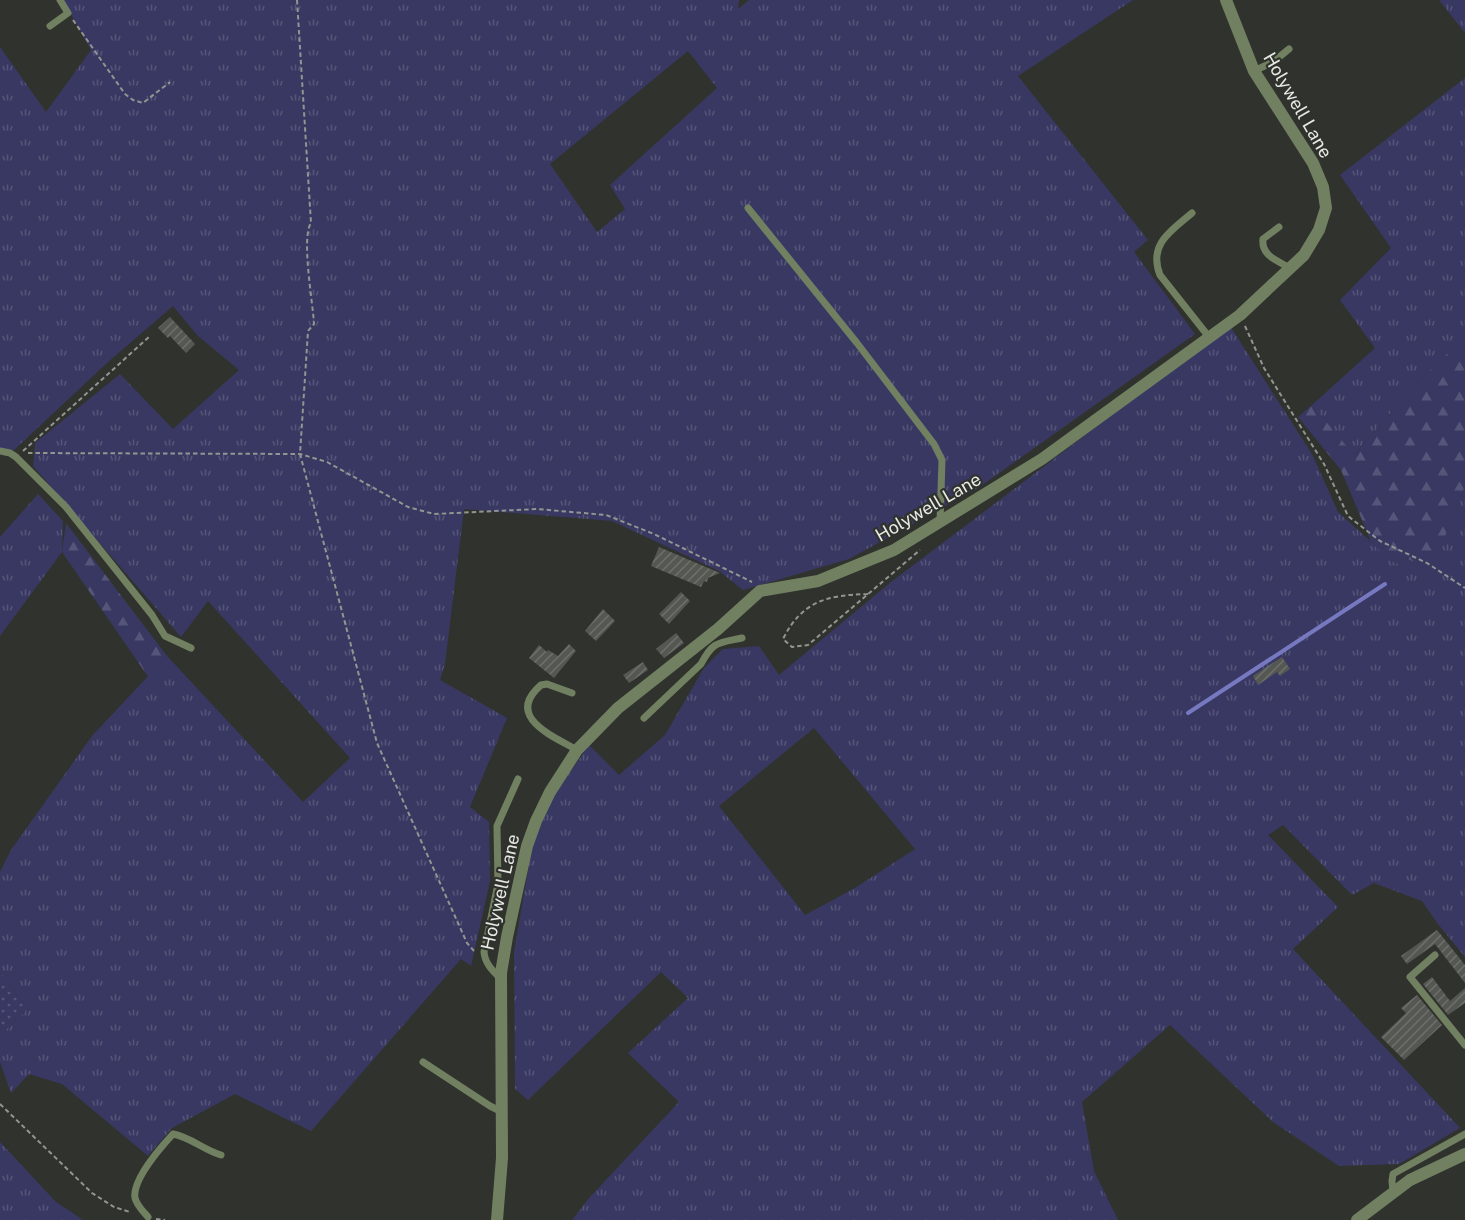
<svg xmlns="http://www.w3.org/2000/svg" width="1465" height="1220" viewBox="0 0 1465 1220" font-family="'Public Sans',sans-serif">
  <defs>
    <pattern id="grass-tufts" width="24" height="20" patternUnits="userSpaceOnUse" patternTransform="scale(1.5)"><rect width="24" height="20" fill="#383863"/><path d="M3 7l-1-3M5 7V3M7 7l1-3M15 17l-1-3M17 17v-4M19 17l1-3" fill="none" stroke="#555579"/></pattern>
    <pattern id="forest-firs" width="22" height="20" patternUnits="userSpaceOnUse" patternTransform="scale(1.5)"><rect width="22" height="20" fill="#383863"/><path d="M5 1l3.5 6h-7zM16 11l3.5 6h-7z" fill="#555579"/></pattern>
    <pattern id="garden-dots" width="8" height="8" patternUnits="userSpaceOnUse" patternTransform="scale(1.5)"><rect width="8" height="8" fill="#383863"/><path d="M2 2h.1M6 6h.1" fill="none" stroke="#555579" stroke-width="1.8" stroke-linecap="round"/></pattern>
    <pattern id="building-hatch" width="6" height="6" patternUnits="userSpaceOnUse" patternTransform="scale(1.5)"><rect width="6" height="6" fill="#555852"/><path d="M-1 1l2-2M0 6l6-6M5 7l2-2" fill="none" stroke="#6d706b"/></pattern>
  </defs>
  <rect width="100%" height="100%" fill="#30322d"/>
  <!-- grass -->
  <g fill="url(#grass-tufts)" fill-rule="evenodd">
    <path d="M 63,0 L 739,0 L 738,9 L 749,0 L 1133,0 L 1018,76 L 1148,240 L 1134,252 L 1195,334 L 978,488 L 849,559 L 743,590 L 719,571 L 612,521 L 464,509 L 445,664 L 440,680 L 507,718 L 470,807 L 489,822 L 490,881 L 471,966 L 461,959 L 311,1131 L 235,1094 L 172,1128 L 148,1156 L 62,1084 L 29,1074 L 11,1093 L 0,1062 L 0,1035 L 28,1009 L 0,972 L 0,872 L 11,850 L 92,736 L 167,656 L 303,802 L 350,758 L 208,601 L 181,637 L 33,466 L 35,443 L 120,374 L 173,429 L 239,370 L 198,336 L 173,306 L 108,362 L 14,450 L 0,448 L 0,47 L 46,112 L 91,50 ZM 688,51 L 717,88 L 610,185 L 625,209 L 597,232 L 550,164 Z"/>
    <path d="M 1439,0 L 1465,0 L 1465,33 Z"/>
    <path d="M 1465,78 L 1465,349 L 1459,343 L 1417,383 L 1353,456 L 1312,405 L 1375,348 L 1340,300 L 1391,248 L 1340,175 Z"/>
    <path d="M 1230,326 L 1312,454 L 1338,512 L 1396,564 L 1405,558 L 1431,571 L 1465,486 L 1465,957 L 1438,924 L 1422,901 L 1374,883 L 1352,895 L 1283,825 L 1268,835 L 1338,907 L 1293,949 L 1460,1128 L 1399,1164 L 1339,1166 L 1273,1122 L 1170,1025 L 1082,1102 L 1094,1171 L 1118,1220 L 572,1220 L 590,1197 L 679,1102 L 628,1053 L 688,998 L 661,972 L 528,1100 L 515,1089 L 514,951 L 533,842 L 556,792 L 589,745 L 619,775 L 665,735 L 704,668 L 723,649 L 759,646 L 779,675 L 891,582 ZM 814,728 L 915,849 L 855,888 L 805,915 L 719,806 Z"/>
    <path d="M 38,494 L 63,521 L 62,552 L 0,636 L 0,537 Z"/>
    <path d="M 0,1142 L 56,1202 L 83,1220 L 0,1220 Z"/>
  </g>
  <!-- forest -->
  <g fill="url(#forest-firs)">
    <path d="M 1459,342 L 1465,349 L 1465,486 L 1431,572 L 1406,558 L 1396,564 L 1372,544 L 1341,470 L 1298,417 L 1312,405 L 1354,455 L 1417,383 Z"/>
    <path d="M 66,523 L 167,656 L 149,678 L 62,552 Z"/>
  </g>
  <!-- garden -->
  <path fill="url(#garden-dots)" d="M 0,972 L 28,1009 L 0,1035 Z"/>
  <g fill="none" stroke-linecap="round" stroke-linejoin="round">
    <!-- stream -->
    <path stroke="#7779c0" stroke-width="4" d="M 1188,713 L 1385,584"/>
  </g>
  <!-- building -->
  <g fill="url(#building-hatch)">
    <path d="M 170,317 L 195,344 L 186,353 L 170,336 L 168,338 L 158,328 Z"/>
    <path d="M 659,547 L 720,573 L 708,578 L 707,582 L 704,581 L 701,587 L 651,566 Z"/>
    <path d="M 681,592 L 690,601 L 669,624 L 659,614 Z"/>
    <path d="M 603,609 L 615,621 L 596,641 L 585,631 Z"/>
    <path d="M 676,633 L 684,643 L 664,658 L 656,649 Z"/>
    <path d="M 569,644 L 576,651 L 554,678 L 529,658 L 539,645 L 547,652 L 548,650 L 558,656 Z"/>
    <path d="M 1282,657 L 1290,669 L 1280,676 L 1277,672 L 1258,685 L 1253,676 Z"/>
    <path d="M 643,662 L 648,670 L 629,683 L 623,675 Z"/>
    <path d="M 1437,930 L 1465,965 L 1465,983 L 1435,944 L 1407,964 L 1401,956 Z"/>
    <path d="M 1432,977 L 1450,1001 L 1465,988 L 1465,1003 L 1448,1015 L 1423,984 Z"/>
    <path d="M 1417,995 L 1442,1025 L 1404,1060 L 1381,1037 L 1406,1013 L 1401,1008 Z"/>
  </g>
  <g fill="none" stroke-linecap="round" stroke-linejoin="round">
    <!-- path -->
    <g stroke="#939591" stroke-width="2" stroke-dasharray="4.5 3" stroke-linecap="butt">
      <path d="M 297,0 L 311,223 C 301,238 313,303 314,324 L 308,331 L 300,454 L 377,743 L 467,943 L 474,951"/>
      <path d="M 73,20 L 125,94 L 133,100 L 143,103 L 170,82"/>
      <path d="M 1245,326 L 1264,368 L 1324,464 L 1348,516 L 1380,541 L 1427,563 L 1465,588"/>
      <path d="M 23,451 L 150,336"/>
      <path d="M 28,453 L 300,454 L 327,462 L 408,507 L 434,514 L 537,509 L 606,515 L 654,534 L 752,582"/>
      <path d="M 868,594 C 827,595 802,601 783,639 L 792,647 L 808,645 L 920,550"/>
      <path d="M 0,1104 L 92,1193 L 114,1207 L 130,1212"/>
      <path d="M 156,1219 L 165,1220"/>
    </g>
    <!-- service -->
    <g stroke="#718061" stroke-width="7">
      <path d="M 50,26 L 68,13 L 60,0"/>
      <path d="M 1254,71 L 1273,62 L 1289,49"/>
      <path d="M 748,208 L 857,343 L 934,444 L 942,460 L 940,522"/>
      <path d="M 1192,213 C 1171,231 1148,244 1160,275 L 1209,337"/>
      <path d="M 1279,227 L 1263,239 C 1261,256 1278,261 1292,269"/>
      <path d="M 0,451 L 10,453 L 16,457 L 66,507 L 152,615 L 165,636 L 191,648"/>
      <path d="M 572,693 L 547,684 L 541,685 C 504,717 553,736 577,750"/>
      <path d="M 644,718 L 701,664 C 713,641 718,643 742,638"/>
      <path d="M 1435,955 L 1410,977 L 1465,1045"/>
      <path d="M 501,979 C 493,971 485,964 484,952 L 498,884 L 497,826 L 518,779"/>
      <path d="M 423,1062 L 490,1106 L 502,1112"/>
      <path d="M 1393,1192 L 1392,1181 L 1393,1174 L 1465,1134"/>
      <path d="M 148,1217 C 143,1211 137,1206 135,1198 C 132,1180 161,1147 173,1134 C 190,1137 204,1150 221,1155"/>
    </g>
    <!-- minor -->
    <path stroke="#718061" stroke-width="12" d="M 497,1220 L 502,1158 L 501,973 L 507,937 L 527,846 L 536,821 L 550,792 L 577,750 L 618,708 L 718,629 L 760,591 L 818,581 L 894,550 L 1042,459 L 1240,315 L 1304,255 L 1319,230 L 1326,208 L 1323,187 L 1313,163 L 1254,71 L 1226,0"/>
    <!-- tertiary -->
    <path stroke="#718061" stroke-width="12" d="M 1357,1220 L 1410,1180 L 1465,1154"/>
  </g>
  <g text-anchor="middle" dominant-baseline="central" stroke-width="4.5" stroke-linejoin="round" paint-order="stroke">
    <!-- street labels -->
    <g font-size="18" fill="#e7e9e5" stroke="#30322d">
      <text transform="translate(1298 105) rotate(60)">Holywell Lane</text>
      <text transform="translate(928 507) rotate(-30)">Holywell Lane</text>
      <text transform="translate(500 892) rotate(-77)">Holywell Lane</text>
    </g>
  </g>
</svg>
